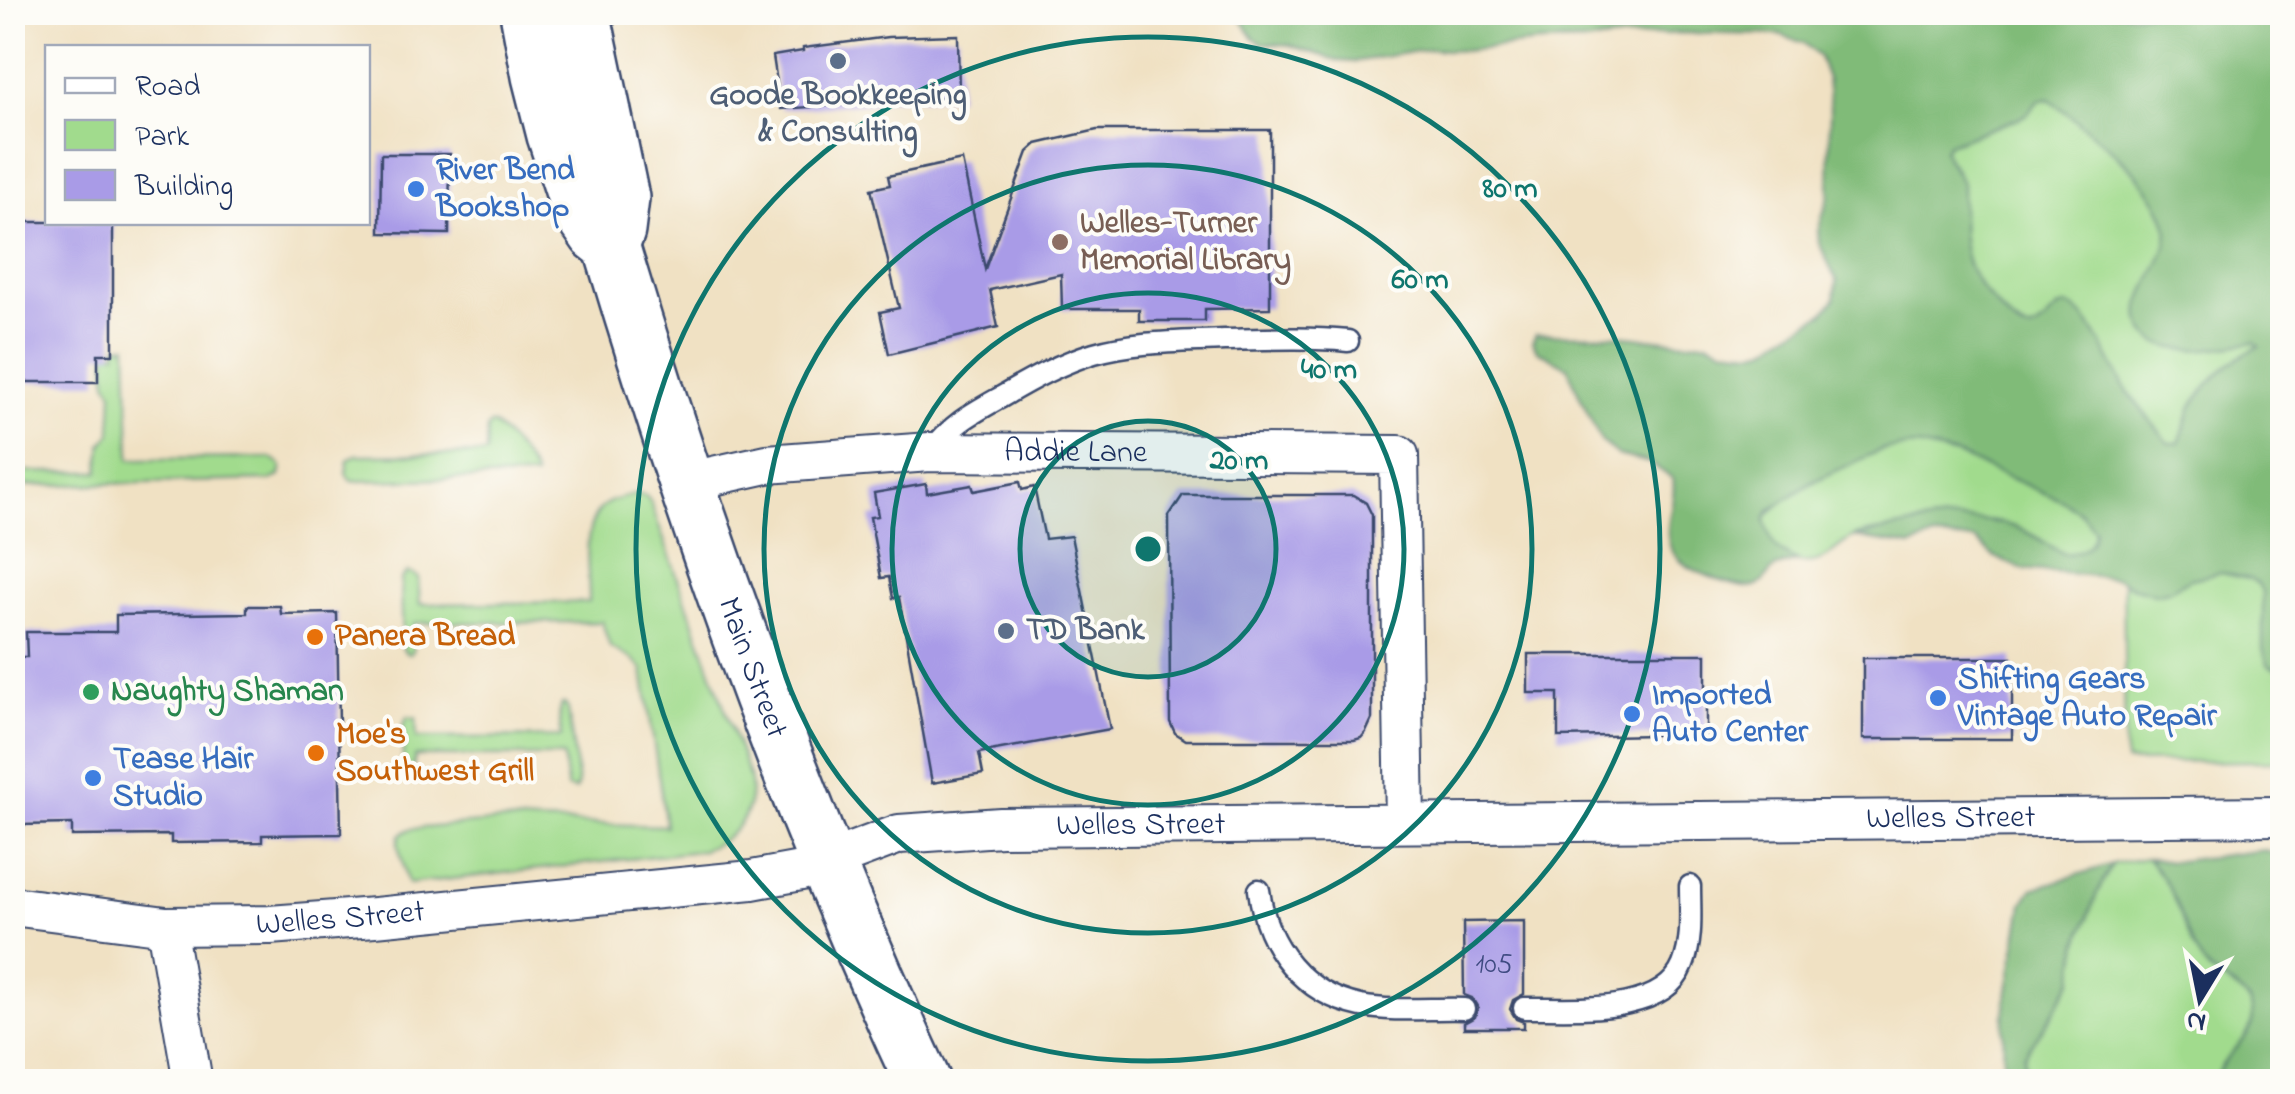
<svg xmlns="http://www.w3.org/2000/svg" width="2295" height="1094" viewBox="0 0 2295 1094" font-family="'Indie Flower',sans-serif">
  <rect width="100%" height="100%" fill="#fdfcf7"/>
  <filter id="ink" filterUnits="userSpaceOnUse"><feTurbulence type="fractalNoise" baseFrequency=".01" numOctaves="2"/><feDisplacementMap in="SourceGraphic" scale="20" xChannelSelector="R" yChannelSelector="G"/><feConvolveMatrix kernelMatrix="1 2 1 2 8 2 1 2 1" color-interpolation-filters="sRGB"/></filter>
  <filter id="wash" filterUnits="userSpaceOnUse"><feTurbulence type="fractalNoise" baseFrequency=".0048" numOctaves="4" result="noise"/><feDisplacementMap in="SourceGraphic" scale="40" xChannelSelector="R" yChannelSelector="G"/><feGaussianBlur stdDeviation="2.25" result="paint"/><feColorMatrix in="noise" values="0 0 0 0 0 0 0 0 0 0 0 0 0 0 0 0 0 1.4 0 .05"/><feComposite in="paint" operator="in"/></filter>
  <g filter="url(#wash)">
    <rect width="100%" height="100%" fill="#f0e1c3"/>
    <!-- green -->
    <g fill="#a1db8d" stroke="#5e8576" stroke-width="2.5">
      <path d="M 2050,99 L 2075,119 L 2073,114 L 2282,311 L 2282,761 L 2125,762 L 2122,383 L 2094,332 L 2077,311 L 2060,307 C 2035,330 2032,342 2004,314 C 1964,274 1964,263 1961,209 C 1960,199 1962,186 1959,177 C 1956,167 1947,161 1944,150 L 1948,144 L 2019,118 L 2028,113 L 2039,100 Z"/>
      <path d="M 127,345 L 130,459 L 271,458 L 282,466 L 280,476 L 271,480 L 13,486 L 12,472 L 99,472 L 102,444 L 111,434 L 113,392 L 107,382 L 106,353 L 117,353 L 117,346 Z"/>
      <path d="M 490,425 L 494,425 C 509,440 528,458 535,477 L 360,481 L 351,480 L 346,474 L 348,460 L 356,455 L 486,454 L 487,429 Z"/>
      <path d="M 1917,446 L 1957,455 L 2063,501 L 2081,513 L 2094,529 C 2092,547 2081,553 2064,554 C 2048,545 2033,533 2016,528 C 1975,513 1929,521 1887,530 C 1877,532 1866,533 1857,536 C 1836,543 1826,569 1795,561 C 1775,555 1770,539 1765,520 C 1775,499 1862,454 1886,449 C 1896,447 1907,447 1917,446 Z"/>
      <path d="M 637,494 L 646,496 L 650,501 L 749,776 C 757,813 733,841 699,851 L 408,884 L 398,845 L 400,835 L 410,829 L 504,821 L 666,826 L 643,670 L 634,660 L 610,647 L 602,622 L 414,623 L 413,651 L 410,654 L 406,653 L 403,649 L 401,579 L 408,572 L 418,577 L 420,604 L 589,602 C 590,572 578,525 606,504 C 615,498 627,497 637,494 Z"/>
      <path d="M 562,704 L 565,704 L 568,709 L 578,784 L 575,790 L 567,788 L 563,756 L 415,756 L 412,776 L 406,777 L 403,774 L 403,726 L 407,717 L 416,718 L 417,738 L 561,737 L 559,711 Z"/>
      <path d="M 2145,858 L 2149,860 C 2157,871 2166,881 2171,893 C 2183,917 2190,952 2210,971 C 2227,986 2258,994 2252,1022 C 2247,1046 2220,1057 2215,1081 L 2027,1081 L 2024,1056 L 2051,1016 L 2073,979 L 2079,942 L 2097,893 L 2112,864 Z"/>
    </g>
    <!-- forest -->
    <g fill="#80bb78" stroke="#4e756b" stroke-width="2.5" fill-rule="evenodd">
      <path d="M 1230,13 L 2282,13 L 2282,668 L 2281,671 L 2268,665 L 2263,649 L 2263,593 L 2258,584 L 2249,579 L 2220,573 L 2191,579 L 2168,591 L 2155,594 L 2136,588 L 2117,578 L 2022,569 L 1993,556 L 1976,540 L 1933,538 L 1912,546 L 1853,537 C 1906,526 1963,510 2015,527 C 2032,533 2048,545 2064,554 C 2081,553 2092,547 2094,529 L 2081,513 L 2063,501 L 1957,455 L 1917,446 L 1883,449 L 1810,483 L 1769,511 L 1765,520 C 1772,545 1774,550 1797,561 C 1790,563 1780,565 1774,569 C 1768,573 1765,582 1757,586 C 1743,592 1694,572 1682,562 C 1676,557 1671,550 1669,543 C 1664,522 1677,500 1673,479 L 1650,463 L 1618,455 L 1601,441 L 1576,388 L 1568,367 L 1537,350 L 1532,342 L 1536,334 L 1616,335 L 1686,342 L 1707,341 L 1723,348 L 1755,351 L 1768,348 L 1779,339 L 1824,313 L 1835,299 L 1837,281 L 1819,243 L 1818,231 L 1829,195 L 1830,108 L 1827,79 L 1819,57 L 1804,43 L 1779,35 L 1676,33 L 1591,42 L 1540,43 L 1463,51 L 1430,49 L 1353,62 L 1339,61 L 1290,45 L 1262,43 L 1254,38 L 1242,20 ZM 2049,99 C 2088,130 2150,173 2166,222 C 2174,250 2149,276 2141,302 C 2138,312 2139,322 2145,331 C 2164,361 2225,347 2255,342 L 2259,346 L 2230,363 L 2207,385 L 2192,406 L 2179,443 L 2169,443 C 2153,423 2135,404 2122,382 C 2108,359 2097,327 2076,310 C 2058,295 2048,326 2032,330 C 2021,333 2013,323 2006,316 C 1956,266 1963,251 1962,183 C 1957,171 1947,163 1944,150 L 1948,144 L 2019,118 L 2028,113 L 2039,100 Z"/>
      <path d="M 2265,850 L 2282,856 L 2282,1081 L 2215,1081 C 2220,1057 2247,1046 2252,1022 C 2258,994 2227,986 2210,971 C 2190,952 2183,917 2171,893 C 2166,881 2157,871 2149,860 L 2145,858 L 2171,862 Z"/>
      <path d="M 2112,864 L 2097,893 L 2079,942 L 2073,979 L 2051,1016 L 2024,1056 L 2027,1081 L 2003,1081 L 2004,1013 L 2023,904 L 2032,889 Z"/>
    </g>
    <g id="blocks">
      <!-- building -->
      <g fill="#a99be7">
        <path d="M 958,35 L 959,98 L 884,99 L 884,102 L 781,109 L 773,56 L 803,51 L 803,48 L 888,37 Z"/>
        <path d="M 1097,130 L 1270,130 L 1270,308 L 1205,309 L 1205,321 L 1139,321 L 1139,309 L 1062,309 L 1061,274 L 990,290 L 998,327 L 889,354 L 880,312 L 899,308 L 871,189 L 890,185 L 888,176 L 962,160 L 985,269 L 1028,152 L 1037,144 Z"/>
        <path d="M 381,154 L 450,154 L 449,234 L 380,233 Z"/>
        <path d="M 17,222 L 113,222 L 113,354 L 98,354 L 98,382 L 17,382 Z"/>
        <path d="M 1020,482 L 1022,490 L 1034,487 L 1045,539 L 1071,536 L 1110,729 L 979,753 L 983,774 L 932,783 L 899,597 L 893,598 L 889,577 L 881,578 L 870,517 L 878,516 L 874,493 L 926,484 L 927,493 L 972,485 L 974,491 Z"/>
        <path d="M 1183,495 L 1353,495 L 1366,503 L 1372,515 L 1372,719 L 1366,732 L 1361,738 L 1354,740 L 1186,740 L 1175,733 L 1170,722 L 1169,516 Z"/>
        <path d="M 247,606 L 280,606 L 281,614 L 337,613 L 341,834 L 262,835 L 262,842 L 171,843 L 171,835 L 72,836 L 72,824 L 18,825 L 18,816 L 12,816 L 12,657 L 27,657 L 26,632 L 116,632 L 116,615 L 247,613 Z"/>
        <path d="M 1528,654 L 1706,654 L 1706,734 L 1558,737 L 1558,693 L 1528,693 Z"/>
        <rect x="1863" y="658" width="149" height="81"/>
        <path d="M 1524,921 L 1524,994 L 1513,1000 L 1510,1009 L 1516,1019 L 1524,1022 L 1524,1028 L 1464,1028 L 1464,1023 L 1475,1017 L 1478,1008 L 1472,998 L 1464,995 L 1463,922 Z"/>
      </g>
    </g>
  </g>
  <g filter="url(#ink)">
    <use href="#blocks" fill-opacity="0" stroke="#3b4a6d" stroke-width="2.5"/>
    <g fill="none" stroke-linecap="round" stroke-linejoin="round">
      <defs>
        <g id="lane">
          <path d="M 930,452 C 953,423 971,414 1003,396 C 1032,379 1061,363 1094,353 C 1136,341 1180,342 1224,340 C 1266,339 1307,337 1348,341"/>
          <path d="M 1259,890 C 1266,947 1303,994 1361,1006 C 1394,1012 1431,1008 1464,1009"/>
          <path d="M 1524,1008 C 1570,1007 1662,1017 1683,965 C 1693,940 1690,912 1690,886"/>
        </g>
        <g id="street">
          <path id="s1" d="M 686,482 L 767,464 L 930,452 L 1399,455 L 1405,823"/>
          <path id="s2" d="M 12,906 L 166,926 L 270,925 L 375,917 L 752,880 L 801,871 L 899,834 L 1001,827 L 2282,816"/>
          <path d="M 166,926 L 193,1082"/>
        </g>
        <g id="secondary">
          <path id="s3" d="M 528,12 L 540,76 L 555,135 L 579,208 L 597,234 L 611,245 C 696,530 797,811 923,1082"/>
          <path d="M 582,12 L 621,198 L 617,230 L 611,245"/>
        </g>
      </defs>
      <!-- lane casing -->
      <use href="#lane" stroke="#3b4a6d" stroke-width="25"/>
      <!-- street casing -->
      <use href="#street" stroke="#3b4a6d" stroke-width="42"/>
      <!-- secondary casing -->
      <use href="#secondary" stroke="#3b4a6d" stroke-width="60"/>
      <!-- lane -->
      <use href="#lane" stroke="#fff" stroke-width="20"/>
      <!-- street -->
      <use href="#street" stroke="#fff" stroke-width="38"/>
      <!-- secondary -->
      <use href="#secondary" stroke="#fff" stroke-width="55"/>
    </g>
  </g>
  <!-- distance rings -->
  <circle cx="1148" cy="549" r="128" fill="#0f766e" fill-opacity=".12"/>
  <g fill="none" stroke="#0f766e" stroke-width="5">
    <circle cx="1148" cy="549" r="128"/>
    <circle cx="1148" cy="549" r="256"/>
    <circle cx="1148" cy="549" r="384"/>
    <circle cx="1148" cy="549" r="512"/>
  </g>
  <!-- markers -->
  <g fill="#5c6f8a" stroke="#fdfcf7" stroke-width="4">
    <circle cx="838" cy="61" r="10"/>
    <circle cx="1006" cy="631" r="10"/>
  </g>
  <g fill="#3f7fe0" stroke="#fdfcf7" stroke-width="4">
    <circle cx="416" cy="189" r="10"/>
    <circle cx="1938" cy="698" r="10"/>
    <circle cx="1632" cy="714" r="10"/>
    <circle cx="93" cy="778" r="10"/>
  </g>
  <circle fill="#8d6e63" stroke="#fdfcf7" stroke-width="4" cx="1060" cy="242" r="10"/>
  <g fill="#e8710a" stroke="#fdfcf7" stroke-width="4">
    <circle cx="315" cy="637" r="10"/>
    <circle cx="316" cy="753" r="10"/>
  </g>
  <circle fill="#2e9e5b" stroke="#fdfcf7" stroke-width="4" cx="91" cy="692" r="10"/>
  <g text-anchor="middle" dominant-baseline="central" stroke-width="8" stroke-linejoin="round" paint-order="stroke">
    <!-- number labels -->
    <g font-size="28" fill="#3e4a80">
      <text x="1494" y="965">105</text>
    </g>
    <!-- service labels -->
    <g font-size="32" font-weight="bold" fill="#4e5e75" stroke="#fdfcf7">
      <text x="838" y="96">Goode Bookkeeping<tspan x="838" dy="37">&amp; Consulting</tspan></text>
      <text x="1026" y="631" text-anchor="start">TD Bank</text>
    </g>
    <!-- shop labels -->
    <g font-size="32" font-weight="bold" fill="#366cbe" stroke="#fdfcf7" text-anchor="start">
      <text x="436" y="171">River Bend<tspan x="436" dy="37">Bookshop</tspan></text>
      <text x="1958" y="680">Shifting Gears<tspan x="1958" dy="37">Vintage Auto Repair</tspan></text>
      <text x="1652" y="696">Imported<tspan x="1652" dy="37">Auto Center</tspan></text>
      <text x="113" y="760">Tease Hair<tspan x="113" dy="37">Studio</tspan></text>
    </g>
    <!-- education labels -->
    <g font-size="32" font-weight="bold" fill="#785e54" stroke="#fdfcf7" text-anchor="start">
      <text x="1080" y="224">Welles-Turner<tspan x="1080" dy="37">Memorial Library</tspan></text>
    </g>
    <!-- street labels -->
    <g font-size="32" fill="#1b2f5e" stroke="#fdfcf7">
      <text stroke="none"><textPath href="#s1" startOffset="392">Addie Lane</textPath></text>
      <text stroke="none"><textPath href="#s3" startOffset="698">Main Street</textPath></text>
      <text stroke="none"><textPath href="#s2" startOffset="1950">Welles Street</textPath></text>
      <text stroke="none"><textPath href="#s2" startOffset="1140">Welles Street</textPath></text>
      <text stroke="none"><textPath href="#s2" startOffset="330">Welles Street</textPath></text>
    </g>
    <!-- food labels -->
    <g font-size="32" font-weight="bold" fill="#c56008" stroke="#fdfcf7" text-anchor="start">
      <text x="335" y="637">Panera Bread</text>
      <text x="336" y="735">Moe's<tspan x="336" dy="37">Southwest Grill</tspan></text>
    </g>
    <!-- leisure labels -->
    <g font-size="32" font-weight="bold" fill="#27864d" stroke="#fdfcf7" text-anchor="start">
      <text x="111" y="692">Naughty Shaman</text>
    </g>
  </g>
  <circle cx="1148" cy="549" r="15" fill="#0f766e" stroke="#fdfcf7" stroke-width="5"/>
  <g font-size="30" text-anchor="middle" font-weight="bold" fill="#0f766e" stroke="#fdfcf7" stroke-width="8" stroke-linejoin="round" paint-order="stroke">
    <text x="1510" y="197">80 m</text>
    <text x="1420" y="288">60 m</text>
    <text x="1329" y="378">40 m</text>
    <text x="1239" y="469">20 m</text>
  </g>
  <!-- margin -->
  <rect width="2295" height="1094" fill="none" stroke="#fdfcf7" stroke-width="50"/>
  <!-- legend -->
  <rect x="45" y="45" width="325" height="180" fill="#fdfcf7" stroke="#a3aaba" stroke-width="2.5"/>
  <rect x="65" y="78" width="50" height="15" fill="#ffffff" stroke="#a3aaba" stroke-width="2.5"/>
  <text x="135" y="95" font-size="30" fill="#1b2f5e">Road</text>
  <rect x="65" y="120" width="50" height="30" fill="#a1db8d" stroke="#a3aaba" stroke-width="2.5"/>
  <text x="135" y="145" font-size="30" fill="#1b2f5e">Park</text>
  <rect x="65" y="170" width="50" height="30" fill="#a99be7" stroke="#a3aaba" stroke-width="2.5"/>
  <text x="135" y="195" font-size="30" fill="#1b2f5e">Building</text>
  <!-- north arrow -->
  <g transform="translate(2200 999) rotate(190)" stroke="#fdfcf7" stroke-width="8" paint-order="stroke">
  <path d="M0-8L18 38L0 25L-18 38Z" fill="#1b2f5e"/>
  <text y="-15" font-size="28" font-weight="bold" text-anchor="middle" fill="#1b2f5e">N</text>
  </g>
</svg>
